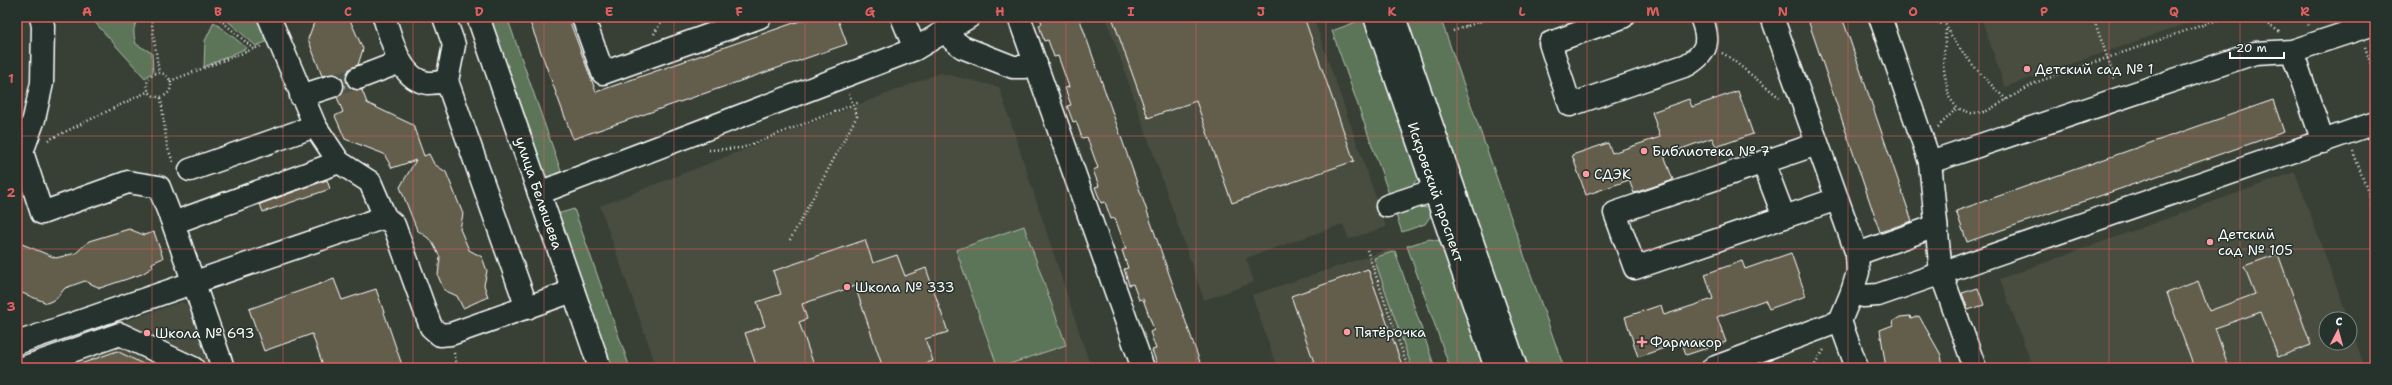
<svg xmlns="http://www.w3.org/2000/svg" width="2392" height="385" viewBox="0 0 2392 385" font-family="'Shantell Sans',sans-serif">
  <rect width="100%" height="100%" fill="#384036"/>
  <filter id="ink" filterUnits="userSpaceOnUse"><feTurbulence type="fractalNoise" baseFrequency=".025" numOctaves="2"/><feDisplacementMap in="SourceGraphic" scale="8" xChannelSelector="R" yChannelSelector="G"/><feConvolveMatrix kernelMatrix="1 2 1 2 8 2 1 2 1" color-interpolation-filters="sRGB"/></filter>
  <g filter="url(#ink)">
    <!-- built -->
    <g fill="#494d40">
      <path d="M 1106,17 L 1313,17 L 1386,227 L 1349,239 L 1343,224 L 1246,258 L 1254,282 L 1204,300 Z"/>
      <path d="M 1981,17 L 2206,17 L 2005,87 Z"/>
      <path d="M 940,73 L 999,87 L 1091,368 L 657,368 L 600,206 Z"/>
      <path d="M 2295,172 L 2348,319 L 2326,319 L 2326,343 L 2350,343 L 2350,325 L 2365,368 L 2033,368 L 2000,279 Z"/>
      <path d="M 1390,249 L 1430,368 L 1277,368 L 1252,295 Z"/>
      <path d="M 182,302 L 192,307 L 214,368 L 17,368 L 17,358 Z"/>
    </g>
    <!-- green -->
    <g fill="#5b7459" stroke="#adbaac">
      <path d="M 90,17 L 141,17 C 132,25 133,33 136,44 L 152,53 L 153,72 L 145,78 Z"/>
      <path d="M 223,17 L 265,17 L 273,39 L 256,46 Z"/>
      <path d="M 489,17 L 507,17 L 561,171 L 556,179 L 547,183 Z"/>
      <path d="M 1406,17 L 1440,17 L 1564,368 L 1528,368 Z"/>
      <path d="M 1364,19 L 1419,178 L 1411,186 L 1389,194 L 1332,31 Z"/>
      <path d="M 214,22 L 247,48 L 204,67 L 205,41 Z"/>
      <path d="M 1419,207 L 1430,208 L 1432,214 L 1425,224 L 1402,232 L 1396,215 Z"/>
      <path d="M 574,209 L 630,368 L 612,368 L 557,214 Z"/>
      <path d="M 1024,226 L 1066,345 L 998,368 L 956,250 Z"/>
      <path d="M 1429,239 L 1441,241 L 1485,368 L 1450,368 L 1407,246 Z"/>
      <path d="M 1395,251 L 1435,368 L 1412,368 L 1374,258 Z"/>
    </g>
    <!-- building -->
    <g fill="#635d4b" stroke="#fff">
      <path d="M 316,17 L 344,17 L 350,20 L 363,49 L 358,65 L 348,70 L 346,83 L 350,88 L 362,90 L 367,103 L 413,125 L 424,156 L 429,154 L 434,164 L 446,172 L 463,214 L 460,229 L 469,250 L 482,257 L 487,271 L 484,285 L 488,297 L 463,308 L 457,296 L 444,290 L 438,276 L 440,257 L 431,240 L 417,230 L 400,187 L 416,160 L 392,168 L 384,154 L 345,139 L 335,116 L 343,112 L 337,97 L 344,89 L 344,82 L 335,74 L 322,76 L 308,39 Z"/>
      <path d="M 528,17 L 568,17 L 596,92 L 811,17 L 837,17 L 847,44 L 573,139 Z"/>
      <path d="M 1040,17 L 1079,17 L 1202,368 L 1163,368 L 1161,365 L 1158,366 L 1152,350 L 1156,349 L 1150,332 L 1154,330 L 1143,299 L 1139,300 L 1133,284 L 1129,285 L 1124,269 L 1128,268 L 1122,250 L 1126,249 L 1115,218 L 1111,219 L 1105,202 L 1101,203 L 1095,187 L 1099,186 L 1093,170 L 1098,168 L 1087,137 L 1082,138 L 1076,121 L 1073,122 L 1067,106 L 1071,105 L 1065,88 L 1069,87 L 1058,56 L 1054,57 L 1048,40 L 1044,41 L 1039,25 L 1042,24 Z"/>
      <path d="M 1112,17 L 1304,17 L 1354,161 L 1232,203 L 1196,101 L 1148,118 Z"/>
      <path d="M 1807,17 L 1842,17 L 1912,221 L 1880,232 Z"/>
      <path d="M 1738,91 L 1753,134 L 1716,147 L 1712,138 L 1664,155 L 1673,180 L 1634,193 L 1629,180 L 1586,195 L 1572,155 L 1608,143 L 1612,153 L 1660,137 L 1652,112 L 1689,99 L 1692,107 Z"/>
      <path d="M 2273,100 L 2284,132 L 1967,242 L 1956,211 Z"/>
      <path d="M 327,180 L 330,189 L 263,212 L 260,204 Z"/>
      <path d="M 129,229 L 144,235 L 154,232 L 163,258 L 152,263 L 153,267 L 142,274 L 100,288 L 85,281 L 65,288 L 56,299 L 47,303 L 17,291 L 17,242 L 56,258 L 76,253 L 89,241 Z"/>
      <path d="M 865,240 L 873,263 L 897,255 L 905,276 L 926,268 L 948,332 L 925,339 L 933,361 L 913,368 L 883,368 L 855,286 L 802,304 L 807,319 L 799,322 L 815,368 L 757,368 L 745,333 L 765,326 L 757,302 L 781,294 L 773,271 Z"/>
      <path d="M 1791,253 L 1806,296 L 1769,309 L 1765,300 L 1717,317 L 1726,342 L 1686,355 L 1682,342 L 1638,357 L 1625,317 L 1661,305 L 1664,315 L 1713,299 L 1705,274 L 1742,261 L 1745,269 Z"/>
      <path d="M 2278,254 L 2311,345 L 2278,357 L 2261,312 L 2215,328 L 2229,368 L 2194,368 L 2167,293 L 2198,281 L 2209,311 L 2255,294 L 2244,266 Z"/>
      <path d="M 1368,269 L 1403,368 L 1316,368 L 1291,296 Z"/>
      <path d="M 334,279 L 342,300 L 376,289 L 403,368 L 324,368 L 312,334 L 264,351 L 249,309 Z"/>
      <path d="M 1978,288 L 1984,305 L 1968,310 L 1962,293 Z"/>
      <path d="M 1910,316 L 1911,319 L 1919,316 L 1941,355 L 1943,368 L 1886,368 L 1880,330 L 1893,325 L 1892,322 L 1900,317 Z"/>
      <path d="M 117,351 L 151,368 L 75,368 L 75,366 Z"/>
    </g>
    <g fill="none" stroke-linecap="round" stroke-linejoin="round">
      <!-- minor-tunnel -->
      <path stroke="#4c534a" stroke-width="22" stroke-dasharray="22 11" stroke-linecap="butt" d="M 332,86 L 358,78"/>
      <defs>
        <g id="minor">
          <path d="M 41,17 L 43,26 L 42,83 L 34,119 L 22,152 L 42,213 L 128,182 L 159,187 L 173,223 L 339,162"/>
          <path d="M 269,17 L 315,126 L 339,162 L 370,182 L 385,217 L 394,225 L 431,327 L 440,335 L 451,334 L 573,291"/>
          <path d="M 384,17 C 392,39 399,80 428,83 C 434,83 441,82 447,81 L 527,308"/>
          <path d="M 444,17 L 454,45 L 447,81"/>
          <path d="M 478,17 L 600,368"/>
          <path d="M 583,17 L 603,73 L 760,17"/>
          <path d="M 902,17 L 915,49"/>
          <path d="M 1019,17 L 1143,368"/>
          <path d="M 1375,17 L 1496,368"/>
          <path d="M 1394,17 L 1516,368"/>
          <path d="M 1623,17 L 1550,43 L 1570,105 L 1687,65 C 1709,52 1710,40 1701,17"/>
          <path d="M 1772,17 L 1857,254 L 1858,272 L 1852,292"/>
          <path d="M 1880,17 L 1930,162 L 1941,273 L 1975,368"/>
          <path d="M 947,30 L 953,40 L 962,47 L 1013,67 L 1025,67 L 1036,64"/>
          <path d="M 2292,51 L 2323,142"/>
          <path d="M 358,78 L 400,62"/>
          <path d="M 301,96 L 332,86"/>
          <path d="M 1817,144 L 1615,213 L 1635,268 L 1837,199"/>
          <path d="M 1763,162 L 1784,217"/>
          <path d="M 1930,162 L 2255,53 L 2292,51 L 2368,26"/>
          <path d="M 190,170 L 315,126"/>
          <path d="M 539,193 L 915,49 L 969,17"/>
          <path d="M 1387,206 L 1435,190"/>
          <path d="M 173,223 L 223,368"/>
          <path d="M 1857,254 L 1936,226"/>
          <path d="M 1840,321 L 1857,368"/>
          <path d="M 17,343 L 385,217"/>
          <path d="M 23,368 L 120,334 L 193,368"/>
          <path d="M 1713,368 L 1840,321 L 1852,292 L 1863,296 L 1878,295 L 2375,123"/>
        </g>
      </defs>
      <!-- minor casing -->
      <use href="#minor" stroke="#fff" stroke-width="25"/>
      <!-- path -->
      <g stroke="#fff" stroke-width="2.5" stroke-dasharray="1 3" stroke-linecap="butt">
        <path d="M 151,17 L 159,73"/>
        <path d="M 217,17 L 254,49"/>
        <path d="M 1926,17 L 1944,25"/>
        <path d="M 1943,17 C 1949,42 1987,82 2007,100"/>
        <path d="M 2093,17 L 2115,79"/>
        <path d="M 2250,17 L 2261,20 L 2280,32"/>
        <path d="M 2305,17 L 2309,26"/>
        <path d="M 1466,26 L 1469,17"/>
        <path d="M 1946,30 L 1943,64 L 1949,97 L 1957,108 L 1971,113 L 1985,112 L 2037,82 L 2226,17"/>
        <path d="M 1453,31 L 1493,17"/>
        <path d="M 654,34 L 664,17"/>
        <path d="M 2365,47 L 2375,76"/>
        <path d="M 1722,53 L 1729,57 L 1780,98"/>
        <circle cx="159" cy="85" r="12"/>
        <path d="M 170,81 L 261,46"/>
        <path d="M 161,98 L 167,146 L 173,162"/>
        <path d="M 1938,127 L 1957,108"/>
        <path d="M 48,140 L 149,91"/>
        <path d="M 709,150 L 742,148 L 860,102"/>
        <path d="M 2353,151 L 2369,195 L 2375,224"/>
        <path d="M 790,240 L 857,116 L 849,94"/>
        <path d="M 1367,250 L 1408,368"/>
        <path d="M 454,353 L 458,368"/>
        <path d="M 1813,368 L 1825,348"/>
      </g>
      <!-- minor -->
      <use href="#minor" stroke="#26332d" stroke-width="22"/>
    </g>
  </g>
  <!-- grid -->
  <path fill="none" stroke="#e05e5e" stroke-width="1" stroke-opacity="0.55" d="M 152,17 L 152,368M 283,17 L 283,368M 413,17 L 413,368M 544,17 L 544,368M 674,17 L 674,368M 805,17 L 805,368M 935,17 L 935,368M 1066,17 L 1066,368M 1196,17 L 1196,368M 1326,17 L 1326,368M 1457,17 L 1457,368M 1587,17 L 1587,368M 1718,17 L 1718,368M 1848,17 L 1848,368M 1979,17 L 1979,368M 2109,17 L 2109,368M 2240,17 L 2240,368M 17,136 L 2375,136M 17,249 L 2375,249"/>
  <!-- markers -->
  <g fill="#ff9aa2" stroke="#26332d" stroke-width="1.5">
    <circle cx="2027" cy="69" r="4"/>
    <circle cx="1644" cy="151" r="4"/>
    <circle cx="1586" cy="174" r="4"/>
    <circle cx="2210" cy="242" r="4"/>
    <circle cx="847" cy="287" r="4"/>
    <circle cx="1347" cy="332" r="4"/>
    <circle cx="147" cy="333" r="4"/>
    <path d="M1640 336h4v4h4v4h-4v4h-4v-4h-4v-4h4z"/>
  </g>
  <g text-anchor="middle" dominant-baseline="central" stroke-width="3" stroke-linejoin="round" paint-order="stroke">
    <!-- poi labels -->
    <g font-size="14" fill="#fff" stroke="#26332d" text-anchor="start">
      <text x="2035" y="69">Детский сад № 1</text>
      <text x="1652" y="151">Библиотека № 7</text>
      <text x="1594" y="174">СДЭК</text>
      <text x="2218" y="234">Детский<tspan x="2218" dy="16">сад № 105</tspan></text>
      <text x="855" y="287">Школа № 333</text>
      <text x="1355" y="332">Пятёрочка</text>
      <text x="155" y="333">Школа № 693</text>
      <text x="1650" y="342">Фармакор</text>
    </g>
    <!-- street labels -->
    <g font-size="14" fill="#fff" stroke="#26332d">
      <text transform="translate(1436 192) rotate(71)">Искровский проспект</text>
      <text transform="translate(539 193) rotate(71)">улица Белышева</text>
    </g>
  </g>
  <!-- margin -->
  <rect width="2392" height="385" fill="none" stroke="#26332d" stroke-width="44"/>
  <!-- north arrow -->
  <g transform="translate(2338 331) rotate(6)"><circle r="19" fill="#26332d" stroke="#7d8581"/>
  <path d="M0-3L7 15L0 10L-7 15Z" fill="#ff9aa2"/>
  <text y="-6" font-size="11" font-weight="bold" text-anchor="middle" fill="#ffffff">С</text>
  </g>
  <!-- scale -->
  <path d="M2230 52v6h54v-6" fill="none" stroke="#ffffff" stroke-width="2"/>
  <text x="2236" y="52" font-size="12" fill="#ffffff" stroke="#26332d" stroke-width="3" paint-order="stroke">20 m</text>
  <rect x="22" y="22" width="2348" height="341" fill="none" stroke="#e05e5e" stroke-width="1.5"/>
  <g font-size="13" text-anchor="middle" font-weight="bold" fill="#e05e5e">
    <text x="87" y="16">A</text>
    <text x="218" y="16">B</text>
    <text x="348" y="16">C</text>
    <text x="479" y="16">D</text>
    <text x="609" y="16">E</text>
    <text x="739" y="16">F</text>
    <text x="870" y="16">G</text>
    <text x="1000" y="16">H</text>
    <text x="1131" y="16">I</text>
    <text x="1261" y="16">J</text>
    <text x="1392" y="16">K</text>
    <text x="1522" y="16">L</text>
    <text x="1653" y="16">M</text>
    <text x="1783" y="16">N</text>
    <text x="1913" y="16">O</text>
    <text x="2044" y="16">P</text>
    <text x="2174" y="16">Q</text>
    <text x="2305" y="16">R</text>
    <text x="11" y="83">1</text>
    <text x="11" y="197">2</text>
    <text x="11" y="311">3</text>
  </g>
</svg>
